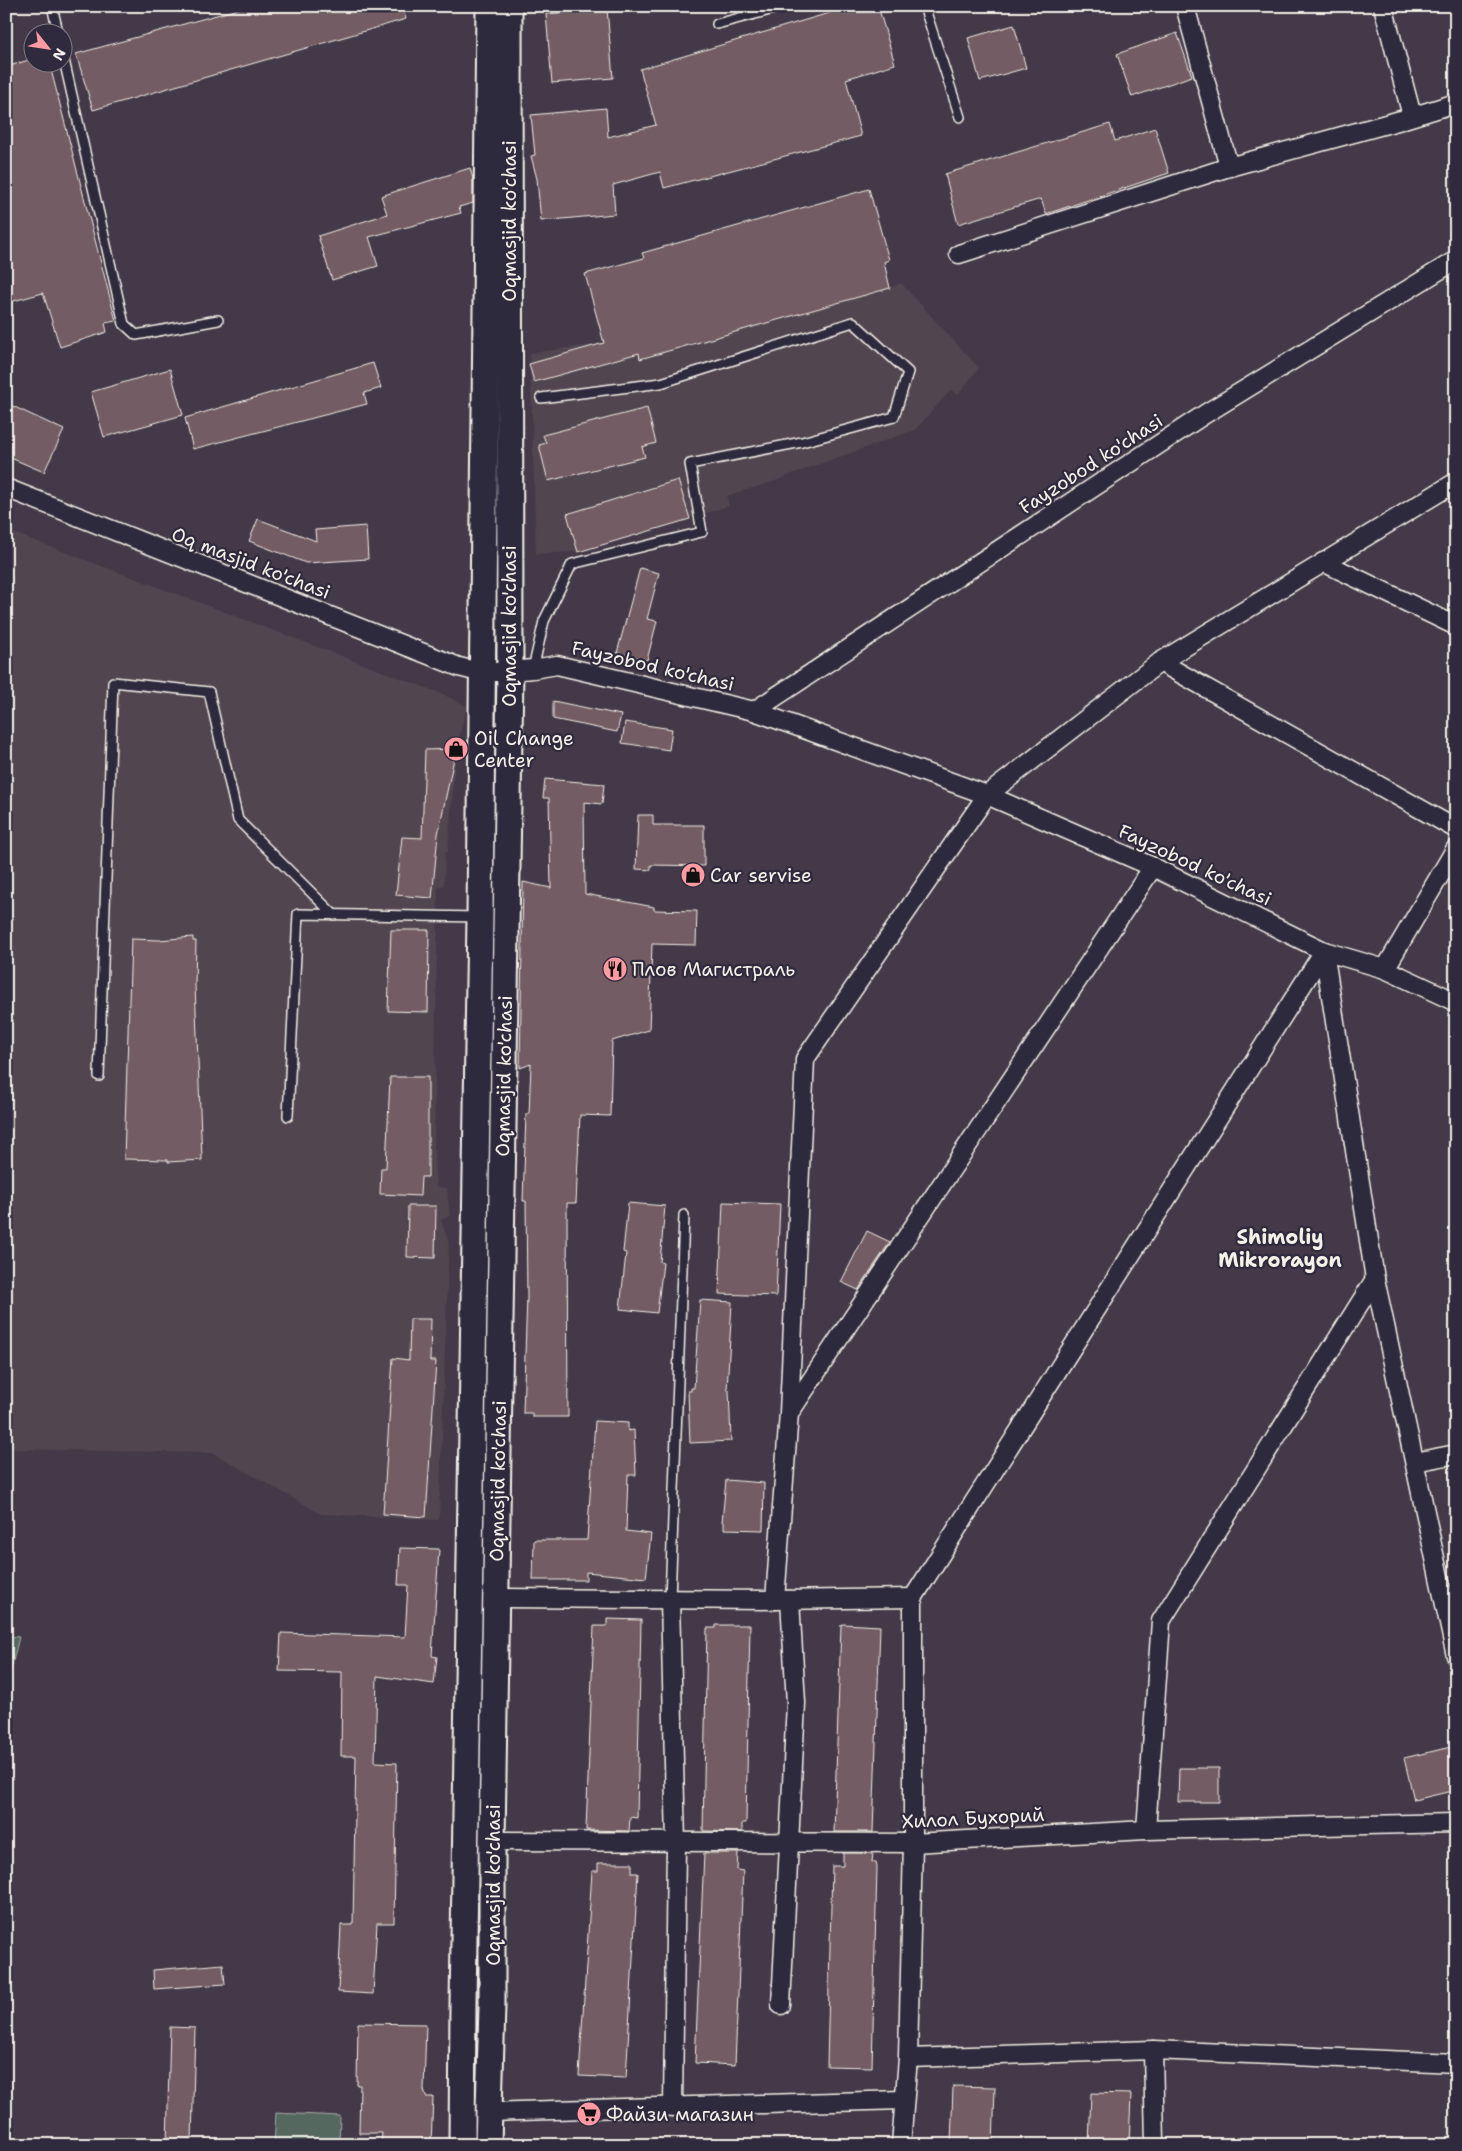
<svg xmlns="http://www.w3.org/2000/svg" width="1462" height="2151" viewBox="0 0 1462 2151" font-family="'Shantell Sans',sans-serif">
  <rect width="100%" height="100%" fill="#433948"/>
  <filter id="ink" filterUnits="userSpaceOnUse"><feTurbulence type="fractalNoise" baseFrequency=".02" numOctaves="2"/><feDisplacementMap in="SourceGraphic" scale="10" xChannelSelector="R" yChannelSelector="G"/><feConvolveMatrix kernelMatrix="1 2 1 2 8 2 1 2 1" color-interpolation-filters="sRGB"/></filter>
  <g filter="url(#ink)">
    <!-- built -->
    <g fill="#514450">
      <path d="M 884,264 L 890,288 L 901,283 L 979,368 L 958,395 L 951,390 L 915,430 L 795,473 L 779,480 L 727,496 L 729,506 L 578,552 L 536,554 L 530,353 L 604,343 Z"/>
      <path d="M 6,530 L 443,694 L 467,706 L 456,749 L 448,852 L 445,852 L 444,885 L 438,888 L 434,1153 L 436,1187 L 447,1188 L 450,1216 L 441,1220 L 449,1243 L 439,1520 L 321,1514 L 213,1453 L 6,1449 Z"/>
    </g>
    <!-- green -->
    <g fill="#556861" stroke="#a4aca4">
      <path d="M 6,1636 L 19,1637 L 6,1690 Z"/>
      <path d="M 276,2113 L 340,2116 L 339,2145 L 274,2145 Z"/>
    </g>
    <!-- building -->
    <g fill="#735c63" stroke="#f4f1e8">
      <path d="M 249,6 L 402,6 L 406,19 L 93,110 L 76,54 Z"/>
      <path d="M 853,6 L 878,6 L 895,64 L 846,79 L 861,136 L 664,188 L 660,172 L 613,185 L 615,214 L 541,221 L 537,179 L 531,156 L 535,155 L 531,115 L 606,108 L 608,137 L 656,125 L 640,69 Z"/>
      <path d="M 607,9 L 613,78 L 552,83 L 546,14 Z"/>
      <path d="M 1014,25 L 1026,68 L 980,81 L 968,38 Z"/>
      <path d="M 1177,33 L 1192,76 L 1132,97 L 1117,54 Z"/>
      <path d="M 32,59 L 32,62 L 49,62 L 116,321 L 105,323 L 107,332 L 60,347 L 43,293 L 6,303 L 6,67 Z"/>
      <path d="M 1110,124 L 1115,141 L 1155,128 L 1169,173 L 1046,214 L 1041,199 L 958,224 L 945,174 Z"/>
      <path d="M 470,168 L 473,179 L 473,203 L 459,207 L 461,213 L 369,237 L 378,266 L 332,280 L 318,236 L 387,214 L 381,196 Z"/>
      <path d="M 869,189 L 889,260 L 884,262 L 890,288 L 640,359 L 639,353 L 534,382 L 529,364 L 604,343 L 585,274 L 644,258 L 642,253 Z"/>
      <path d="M 373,363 L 381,388 L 364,393 L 367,404 L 193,449 L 185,418 Z"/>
      <path d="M 170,369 L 183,415 L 104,437 L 91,392 Z"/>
      <path d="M 6,403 L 64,430 L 44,472 L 6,456 Z"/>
      <path d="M 647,408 L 656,443 L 642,447 L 645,457 L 548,481 L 539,445 L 546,443 L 543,435 Z"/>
      <path d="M 678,480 L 690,519 L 578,552 L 567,514 Z"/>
      <path d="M 258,519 L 316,541 L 315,530 L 366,526 L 368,559 L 306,563 L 249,541 Z"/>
      <path d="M 640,568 L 659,573 L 647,619 L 657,621 L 647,660 L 617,653 Z"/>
      <path d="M 553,701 L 621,715 L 617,732 L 553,719 Z"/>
      <path d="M 625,722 L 672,729 L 669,750 L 622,743 Z"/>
      <path d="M 456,749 L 438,834 L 432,898 L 396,895 L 402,837 L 422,838 L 425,750 Z"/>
      <path d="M 545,779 L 604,784 L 602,804 L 584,802 L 585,894 L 654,907 L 654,910 L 697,911 L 696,945 L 652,944 L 649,1030 L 612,1041 L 610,1116 L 580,1115 L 576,1203 L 567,1203 L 568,1417 L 532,1417 L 532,1413 L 523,1413 L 527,1296 L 526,1201 L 523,1201 L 526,1114 L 529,1114 L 531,1064 L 520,1068 L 523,882 L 551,888 L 549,798 L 543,798 Z"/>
      <path d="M 638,815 L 653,815 L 653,825 L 704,825 L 704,866 L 651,865 L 651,870 L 636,869 Z"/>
      <path d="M 391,930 L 429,930 L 428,1012 L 388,1011 Z"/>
      <path d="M 193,937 L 193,941 L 196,941 L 195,985 L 202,1160 L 168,1162 L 168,1160 L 124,1159 L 131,939 L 159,940 Z"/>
      <path d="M 390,1077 L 428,1077 L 428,1177 L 421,1177 L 420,1196 L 380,1194 L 381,1168 L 386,1168 Z"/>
      <path d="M 723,1202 L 780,1204 L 776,1296 L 719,1294 Z"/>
      <path d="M 628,1203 L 665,1206 L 660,1262 L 663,1263 L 657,1313 L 620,1309 L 626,1253 L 623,1252 Z"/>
      <path d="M 408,1206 L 436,1206 L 435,1258 L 407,1257 Z"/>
      <path d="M 867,1231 L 890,1242 L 858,1290 L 841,1282 Z"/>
      <path d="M 700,1300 L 732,1302 L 727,1390 L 729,1389 L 731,1441 L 690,1443 L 688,1391 L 691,1391 L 691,1388 L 694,1388 Z"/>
      <path d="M 410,1319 L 431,1319 L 430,1361 L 436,1361 L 426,1517 L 383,1514 L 393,1358 L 409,1360 Z"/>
      <path d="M 595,1421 L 628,1423 L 628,1431 L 634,1430 L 636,1475 L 628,1475 L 626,1531 L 651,1534 L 646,1578 L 586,1572 L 586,1580 L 533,1580 L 534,1540 L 587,1540 Z"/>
      <path d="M 726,1480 L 764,1483 L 763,1530 L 724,1529 L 724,1522 L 722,1522 Z"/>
      <path d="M 400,1548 L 439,1549 L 432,1656 L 437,1657 L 434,1684 L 377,1676 L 375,1762 L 397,1763 L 394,1923 L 377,1923 L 373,1994 L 338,1992 L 341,1925 L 353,1925 L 356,1756 L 341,1756 L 342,1672 L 279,1671 L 281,1633 L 405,1637 L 408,1585 L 398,1585 Z"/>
      <path d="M 607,1619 L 641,1620 L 637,1818 L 630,1817 L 629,1831 L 586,1830 L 594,1626 L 607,1626 Z"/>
      <path d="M 843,1624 L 880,1626 L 873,1832 L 834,1832 L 841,1625 Z"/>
      <path d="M 716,1625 L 750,1625 L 746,1823 L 742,1823 L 742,1832 L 703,1831 L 707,1628 L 716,1628 Z"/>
      <path d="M 1451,1747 L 1456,1768 L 1456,1790 L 1414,1800 L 1404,1758 Z"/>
      <path d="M 1179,1768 L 1219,1768 L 1219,1802 L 1178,1802 Z"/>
      <path d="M 704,1853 L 738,1853 L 737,1870 L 743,1871 L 735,2065 L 695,2063 Z"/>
      <path d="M 843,1853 L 873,1853 L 872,1862 L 876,1863 L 877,1867 L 872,2067 L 827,2066 L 832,1866 L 843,1866 Z"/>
      <path d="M 598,1863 L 632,1863 L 632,1873 L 638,1873 L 626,2078 L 579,2076 L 592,1871 L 598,1871 Z"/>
      <path d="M 223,1964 L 225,1984 L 154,1989 L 153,1970 Z"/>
      <path d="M 358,2023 L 426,2024 L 424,2090 L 426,2097 L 433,2097 L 431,2145 L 381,2145 L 382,2133 L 359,2133 L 360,2085 L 357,2085 Z"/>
      <path d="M 170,2027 L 195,2028 L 192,2140 L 190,2140 L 189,2145 L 167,2145 Z"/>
      <path d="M 953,2086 L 995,2087 L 993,2145 L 951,2145 Z"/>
      <path d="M 1091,2093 L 1131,2094 L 1129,2145 L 1089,2145 Z"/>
    </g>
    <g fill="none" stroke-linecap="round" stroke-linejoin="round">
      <defs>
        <g id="service">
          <path d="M 52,6 L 58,32"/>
          <path d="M 924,6 L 960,117"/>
          <path d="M 717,24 L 785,6"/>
          <path d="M 62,51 L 124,324 L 136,335 L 218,320"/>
          <path d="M 533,669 L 544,621 L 572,564 L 702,532 L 690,464 L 802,442 L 894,417 L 908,372 L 853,322 L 661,383 L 541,398"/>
          <path d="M 99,1076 L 113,682 L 209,692 L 238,820 L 334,915"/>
          <path d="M 288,1116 L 298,914 L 480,917"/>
          <path d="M 670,1600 L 684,1215"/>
        </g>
        <g id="minor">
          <path d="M 1185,6 L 1229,167"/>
          <path d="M 1383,6 L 1412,116"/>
          <path d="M 959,254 L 1229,167 L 1401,120 L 1456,103"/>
          <path d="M 6,488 L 459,667 L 483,673 L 533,669 L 557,665 L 754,711 L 987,795 L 1153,867 L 1324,951 L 1385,969 L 1456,1002"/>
          <path d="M 1323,562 L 1456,626"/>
          <path d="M 1160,662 L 1456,829"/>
          <path d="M 754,711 L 1205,414 L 1456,260"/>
          <path d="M 1324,951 L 1375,1279 L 1456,1656"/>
          <path d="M 1385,969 L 1456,848"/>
          <path d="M 790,1412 L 1153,867"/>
          <path d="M 1415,1462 L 1456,1454"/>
          <path d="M 496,1598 L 775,1600 L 913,1598"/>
          <path d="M 670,1600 L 676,1843 L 673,2107"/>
          <path d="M 775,1600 L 789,1413 L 805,1059 L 987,795 L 1160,662 L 1456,482"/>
          <path d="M 1146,1830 L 1161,1621 L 1375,1279"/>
          <path d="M 492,1841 L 913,1843 L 1146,1830 L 1456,1823"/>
          <path d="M 781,2005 L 796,1703 L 790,1600"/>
          <path d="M 1153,2050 L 1155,2145"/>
          <path d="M 908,2058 L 1153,2050 L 1456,2063"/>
          <path d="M 488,2112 L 903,2100"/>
          <path d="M 901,2145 L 908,2058 L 913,1843 L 913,1598 L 1324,951"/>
        </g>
        <g id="secondary">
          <path d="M 462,2145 L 463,2004 L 480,917 L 489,6"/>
          <path d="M 488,2145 L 492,2006 L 492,1841 L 510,671 L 509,6"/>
        </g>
      </defs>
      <!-- service casing -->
      <use href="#service" stroke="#f4f1e8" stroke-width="12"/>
      <!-- minor casing -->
      <use href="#minor" stroke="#f4f1e8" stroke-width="21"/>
      <!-- secondary casing -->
      <use href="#secondary" stroke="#f4f1e8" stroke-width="29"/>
      <!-- service -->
      <use href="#service" stroke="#2f2a3d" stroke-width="9"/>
      <!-- minor -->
      <use href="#minor" stroke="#2f2a3d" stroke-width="18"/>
      <!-- secondary -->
      <use href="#secondary" stroke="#2f2a3d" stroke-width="25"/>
    </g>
  </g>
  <!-- icons -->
  <defs>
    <symbol id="shop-disc" viewBox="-11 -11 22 22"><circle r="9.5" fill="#ff9aa2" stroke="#2f2a3d"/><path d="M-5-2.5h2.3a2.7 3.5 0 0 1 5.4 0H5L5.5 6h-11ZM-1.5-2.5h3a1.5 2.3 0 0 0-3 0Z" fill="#111"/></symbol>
    <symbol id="restaurant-disc" viewBox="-11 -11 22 22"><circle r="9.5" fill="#ff9aa2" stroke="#2f2a3d"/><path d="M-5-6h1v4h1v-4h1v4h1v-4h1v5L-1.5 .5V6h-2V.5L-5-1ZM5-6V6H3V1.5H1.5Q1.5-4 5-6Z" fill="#111"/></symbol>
    <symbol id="supermarket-disc" viewBox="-11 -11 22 22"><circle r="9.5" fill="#ff9aa2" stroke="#2f2a3d"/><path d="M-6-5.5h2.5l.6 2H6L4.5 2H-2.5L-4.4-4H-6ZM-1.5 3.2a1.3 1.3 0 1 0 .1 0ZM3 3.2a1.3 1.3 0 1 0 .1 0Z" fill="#111"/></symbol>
  </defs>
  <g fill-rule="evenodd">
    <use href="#shop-disc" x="442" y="735" width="28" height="28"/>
    <use href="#shop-disc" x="679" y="861" width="28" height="28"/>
    <use href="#restaurant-disc" x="601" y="955" width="28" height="28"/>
    <use href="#supermarket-disc" x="575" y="2100" width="28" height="28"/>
  </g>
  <g text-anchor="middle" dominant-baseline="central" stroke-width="4.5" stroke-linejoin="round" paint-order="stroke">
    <!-- street labels -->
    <g font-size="19" fill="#f4f1e8" stroke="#2f2a3d">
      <text transform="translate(509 221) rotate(-90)">Oqmasjid ko'chasi</text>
      <text transform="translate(1091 464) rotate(-33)">Fayzobod ko'chasi</text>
      <text transform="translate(251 563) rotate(21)">Oq masjid ko'chasi</text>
      <text transform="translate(509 626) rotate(-90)">Oqmasjid ko'chasi</text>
      <text transform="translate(653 666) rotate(13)">Fayzobod ko'chasi</text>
      <text transform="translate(1195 865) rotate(25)">Fayzobod ko'chasi</text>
      <text transform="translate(504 1076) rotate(-89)">Oqmasjid ko'chasi</text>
      <text transform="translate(498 1481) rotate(-89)">Oqmasjid ko'chasi</text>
      <text transform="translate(973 1818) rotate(-3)">Хилол Бухорий</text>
      <text transform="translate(493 1885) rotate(-90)">Oqmasjid ko'chasi</text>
    </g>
    <!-- poi labels -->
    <g font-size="19" fill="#f4f1e8" stroke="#2f2a3d" text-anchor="start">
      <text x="474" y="738">Oil Change<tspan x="474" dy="22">Center</tspan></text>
      <text x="710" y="875">Car servise</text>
      <text x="632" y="969">Плов Магистраль</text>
      <text x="606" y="2114">Файзи магазин</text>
    </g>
    <!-- neighbourhood labels -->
    <g font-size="20" font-weight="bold" fill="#f4f1e8" stroke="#2f2a3d">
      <text x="1280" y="1237">Shimoliy<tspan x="1280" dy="23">Mikrorayon</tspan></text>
    </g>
  </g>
  <!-- margin -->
  <rect width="1462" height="2151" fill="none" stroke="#2f2a3d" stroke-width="25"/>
  <rect x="12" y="12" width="1437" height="2126" fill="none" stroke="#f4f1e8" stroke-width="2" filter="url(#ink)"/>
  <!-- north arrow -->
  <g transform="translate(48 48) rotate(120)"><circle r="24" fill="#2f2a3d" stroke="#7e7a81"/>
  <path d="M0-4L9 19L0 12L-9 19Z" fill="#ff9aa2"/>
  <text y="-8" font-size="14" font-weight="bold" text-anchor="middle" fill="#f4f1e8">N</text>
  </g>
</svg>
